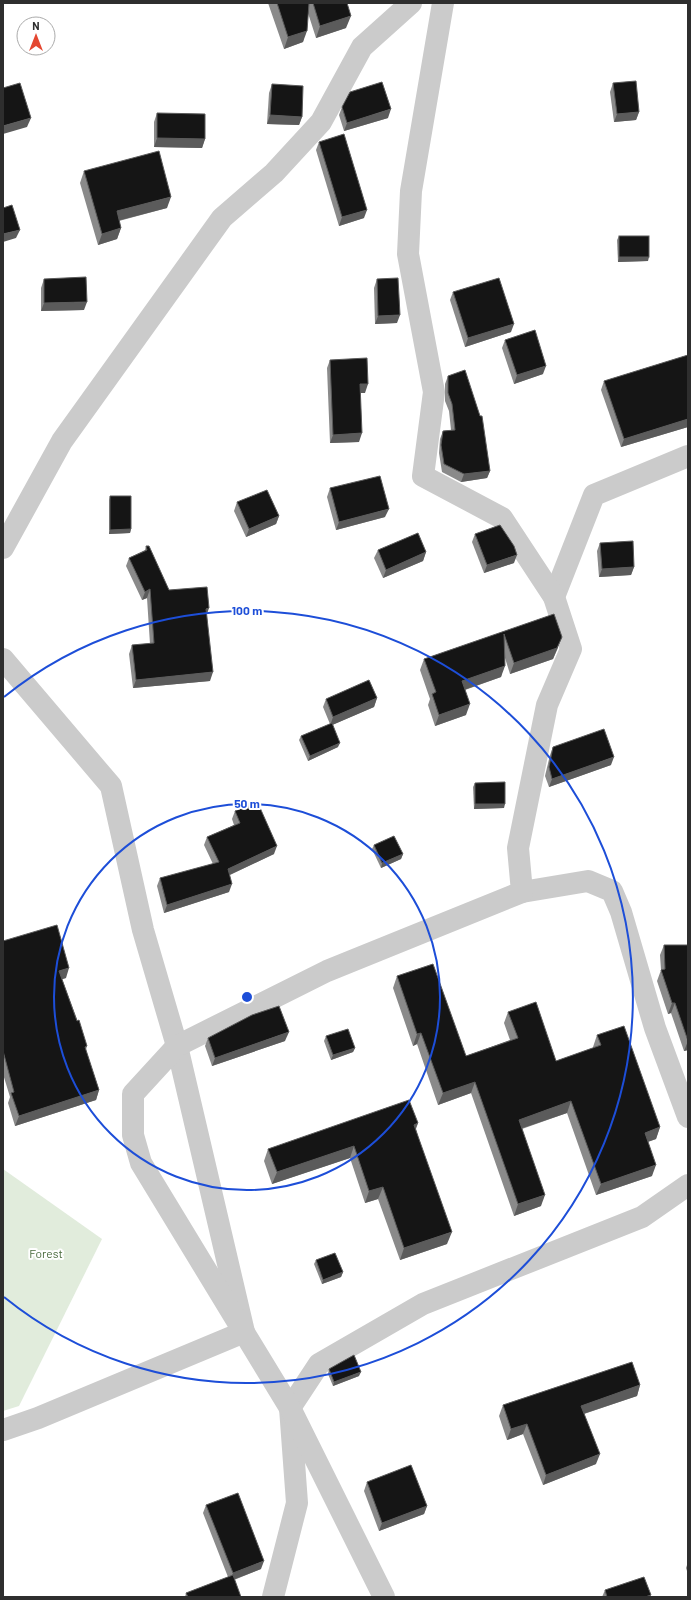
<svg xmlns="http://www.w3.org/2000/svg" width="691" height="1600" viewBox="0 0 691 1600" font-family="Barlow,sans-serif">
  <rect width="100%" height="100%" fill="#fff"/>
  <!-- green -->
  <path fill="#e1ecdc" d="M 3,1169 L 102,1239 L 19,1406 L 3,1411 Z"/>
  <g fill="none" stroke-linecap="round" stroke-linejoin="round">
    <!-- minor -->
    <g stroke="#cbcbcb" stroke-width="22">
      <path d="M 3,548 L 62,441 L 222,218 L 274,173 L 321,122 L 362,47 L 411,3"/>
      <path d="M 554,597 L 594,495 L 688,456"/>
      <path d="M 3,659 L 111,786 L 143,930 L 177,1046 L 244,1332 L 38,1418 L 3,1430"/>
      <path d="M 522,892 L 588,881 L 612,891 L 621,912 L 655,1028 L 688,1117"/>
      <path d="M 273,1597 L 297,1503 L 290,1408 L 319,1364 L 423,1304 L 642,1217 L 688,1185"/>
      <path d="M 384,1597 L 290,1408 L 141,1163 L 133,1135 L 133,1094 L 177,1046 L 327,971 L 522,892 L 518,848 L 547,705 L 571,649 L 554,597 L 502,518 L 423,476 L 434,392 L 408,254 L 411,191 L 443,3"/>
    </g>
  </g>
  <!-- wall -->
  <g fill="#8a8a8a">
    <path d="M 268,3 L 347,3 L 346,28 L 316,38 L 308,13 L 303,42 L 284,49 Z"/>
    <path d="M 613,83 L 639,112 L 636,120 L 614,122 L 610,92 Z"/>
    <path d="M 272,84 L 302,117 L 299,125 L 267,124 L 269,93 Z"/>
    <path d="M 342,107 L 388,118 L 344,131 L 339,115 Z"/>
    <path d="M 157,113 L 205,139 L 202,148 L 154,147 L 154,122 Z"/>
    <path d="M 319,142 L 364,218 L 339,226 L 316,150 Z"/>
    <path d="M 84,171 L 167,208 L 119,221 L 121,228 L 117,239 L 98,245 L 80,183 Z"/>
    <path d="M 619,236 L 648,261 L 618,262 L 617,240 Z"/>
    <path d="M 44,279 L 84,310 L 41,311 L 41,288 Z"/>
    <path d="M 377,279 L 397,323 L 375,324 L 374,288 Z"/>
    <path d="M 453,292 L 511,332 L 465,347 L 450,300 Z"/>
    <path d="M 505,340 L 543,374 L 514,384 L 502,348 Z"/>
    <path d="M 688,355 L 688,427 L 621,447 L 601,390 L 604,381 Z"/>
    <path d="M 330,360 L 365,393 L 361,393 L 359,442 L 330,443 L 327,368 Z"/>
    <path d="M 448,376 L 490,471 L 487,478 L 461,482 L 442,472 L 439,453 L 440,439 L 443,431 L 451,430 L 449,411 L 445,401 L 445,384 Z"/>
    <path d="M 330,488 L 385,517 L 336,530 L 327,497 Z"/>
    <path d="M 110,496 L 131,529 L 130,533 L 109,534 L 109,500 Z"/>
    <path d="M 237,502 L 279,516 L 276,524 L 246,537 L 234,511 Z"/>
    <path d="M 475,534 L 514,563 L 484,573 L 472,542 Z"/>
    <path d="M 600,543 L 634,567 L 631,575 L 599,577 L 597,551 Z"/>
    <path d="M 146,546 L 169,590 L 207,615 L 210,681 L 133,688 L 129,654 L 132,645 L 150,644 L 147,598 L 142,600 L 126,566 L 129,558 L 145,550 Z"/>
    <path d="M 378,550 L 426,552 L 423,561 L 383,578 L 374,558 Z"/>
    <path d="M 554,614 L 558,648 L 553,659 L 510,674 L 505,658 L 501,677 L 465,690 L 466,715 L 435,726 L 428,705 L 430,699 L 420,670 L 424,659 Z"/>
    <path d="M 377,698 L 374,707 L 332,725 L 338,747 L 308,761 L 299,740 L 301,736 L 330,724 L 323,707 L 326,699 Z"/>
    <path d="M 553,747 L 611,765 L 549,787 L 545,776 L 550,755 Z"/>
    <path d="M 475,783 L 504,808 L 474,809 L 473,787 Z"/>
    <path d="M 235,811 L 274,854 L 230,875 L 229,892 L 164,913 L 157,886 L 160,878 L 213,864 L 204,845 L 207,837 L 234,825 L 232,819 Z"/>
    <path d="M 374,845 L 403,854 L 401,859 L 381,868 L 372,849 Z"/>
    <path d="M 3,941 L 66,978 L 62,979 L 87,1046 L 86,1050 L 99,1090 L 96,1100 L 15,1126 L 8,1103 L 10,1097 L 3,1074 Z"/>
    <path d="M 664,945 L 688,945 L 688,1050 L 684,1051 L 671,1013 L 668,1014 L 657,981 L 661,970 L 660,955 Z"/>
    <path d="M 397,976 L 466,1056 L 510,1040 L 504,1023 L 508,1012 L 556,1061 L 593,1048 L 593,1047 L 597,1035 L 660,1127 L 656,1139 L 648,1142 L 652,1176 L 596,1195 L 567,1113 L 522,1129 L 541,1206 L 514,1216 L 471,1093 L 438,1105 L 417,1044 L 413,1046 L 393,988 Z"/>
    <path d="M 326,1036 L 355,1048 L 353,1052 L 331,1060 L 324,1041 Z"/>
    <path d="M 208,1038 L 285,1041 L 212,1066 L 205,1046 Z"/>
    <path d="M 418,1123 L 416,1129 L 447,1244 L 400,1260 L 378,1199 L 365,1203 L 350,1158 L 272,1184 L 264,1161 L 268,1149 Z"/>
    <path d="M 316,1260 L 343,1272 L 341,1277 L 322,1284 L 314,1264 Z"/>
    <path d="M 329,1369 L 359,1376 L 333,1386 L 328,1374 Z"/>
    <path d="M 640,1385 L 637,1396 L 584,1414 L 596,1464 L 543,1485 L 523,1434 L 507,1440 L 499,1416 L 503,1405 Z"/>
    <path d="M 367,1482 L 427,1506 L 424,1514 L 379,1531 L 364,1491 Z"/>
    <path d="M 206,1505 L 261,1569 L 234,1580 L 241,1597 L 185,1597 L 186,1593 L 228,1577 L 203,1513 Z"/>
    <path d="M 688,1562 L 688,1574 L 686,1568 Z"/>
    <path d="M 605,1590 L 651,1595 L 650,1597 L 602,1597 Z"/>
  </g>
  <!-- shaded-wall -->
  <g fill="#5b5b5b">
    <path d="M 351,16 L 346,28 L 316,38 L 320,26 Z"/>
    <path d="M 307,31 L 303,42 L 284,49 L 288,37 Z"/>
    <path d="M 391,109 L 388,118 L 344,131 L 347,123 Z"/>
    <path d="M 639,112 L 636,120 L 614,122 L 617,114 Z"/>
    <path d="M 270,115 L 302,117 L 299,125 L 267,124 Z"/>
    <path d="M 31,118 L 27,127 L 3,134 L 3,126 Z"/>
    <path d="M 157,138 L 205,139 L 202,148 L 154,147 Z"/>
    <path d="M 171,197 L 167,208 L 113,222 L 117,211 Z"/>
    <path d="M 367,210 L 364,218 L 339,226 L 342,217 Z"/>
    <path d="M 121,228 L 117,239 L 98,245 L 102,234 Z"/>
    <path d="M 20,230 L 16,238 L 3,242 L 3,234 Z"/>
    <path d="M 619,257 L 649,257 L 648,261 L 618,262 Z"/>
    <path d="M 87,302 L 84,310 L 41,311 L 44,303 Z"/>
    <path d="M 400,315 L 397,323 L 375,324 L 378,316 Z"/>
    <path d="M 514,324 L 511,332 L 465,347 L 468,338 Z"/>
    <path d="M 546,366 L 543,374 L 514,384 L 517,375 Z"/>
    <path d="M 360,384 L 368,384 L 365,393 L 357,393 Z"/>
    <path d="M 688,419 L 688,427 L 621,447 L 624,439 Z"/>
    <path d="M 362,433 L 359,442 L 330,443 L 333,435 Z"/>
    <path d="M 490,471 L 487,478 L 461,482 L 464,474 Z"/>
    <path d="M 389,509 L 385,517 L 336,530 L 339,522 Z"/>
    <path d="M 279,516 L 276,524 L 246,537 L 249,529 Z"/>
    <path d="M 131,529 L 130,533 L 109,534 L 110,530 Z"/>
    <path d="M 426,552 L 423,561 L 383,578 L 386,570 Z"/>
    <path d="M 517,555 L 514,563 L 484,573 L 487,565 Z"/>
    <path d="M 634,567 L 631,575 L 599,577 L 602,569 Z"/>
    <path d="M 150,589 L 147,598 L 142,600 L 145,592 Z"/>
    <path d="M 209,608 L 206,617 L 206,609 Z"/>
    <path d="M 562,637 L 553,659 L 510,674 L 514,663 Z"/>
    <path d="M 505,666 L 501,677 L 458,692 L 462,681 Z"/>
    <path d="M 213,672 L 210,681 L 133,688 L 136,680 Z"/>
    <path d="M 377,698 L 374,707 L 330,726 L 333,717 Z"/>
    <path d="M 470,704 L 466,715 L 435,726 L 439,715 Z"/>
    <path d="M 340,743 L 338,747 L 308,761 L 310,756 Z"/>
    <path d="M 614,757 L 611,765 L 549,787 L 552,779 Z"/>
    <path d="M 475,804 L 505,804 L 504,808 L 474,809 Z"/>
    <path d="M 277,846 L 274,854 L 225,877 L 228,869 Z"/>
    <path d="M 403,854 L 401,859 L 381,868 L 382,863 Z"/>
    <path d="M 232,884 L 229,892 L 164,913 L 167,905 Z"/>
    <path d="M 69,968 L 66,978 L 56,981 L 59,971 Z"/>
    <path d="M 672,1003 L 675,1003 L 671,1013 L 668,1014 Z"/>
    <path d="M 289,1032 L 285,1041 L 212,1066 L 215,1058 Z"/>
    <path d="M 421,1033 L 417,1044 L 413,1046 L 417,1034 Z"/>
    <path d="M 688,1041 L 688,1050 L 684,1051 Z"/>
    <path d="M 355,1048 L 353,1052 L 331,1060 L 333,1055 Z"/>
    <path d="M 475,1082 L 471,1093 L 438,1105 L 443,1093 Z"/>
    <path d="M 99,1090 L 96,1100 L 15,1126 L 19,1116 Z"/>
    <path d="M 571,1101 L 567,1113 L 514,1131 L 519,1120 Z"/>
    <path d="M 418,1123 L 413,1135 L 414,1125 Z"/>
    <path d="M 660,1127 L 656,1139 L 641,1144 L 645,1133 Z"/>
    <path d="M 354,1146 L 350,1158 L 272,1184 L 277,1172 Z"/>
    <path d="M 656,1165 L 652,1176 L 596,1195 L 601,1184 Z"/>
    <path d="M 383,1187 L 378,1199 L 365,1203 L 369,1191 Z"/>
    <path d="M 545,1195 L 541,1206 L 514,1216 L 518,1204 Z"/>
    <path d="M 452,1232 L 447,1244 L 400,1260 L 404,1248 Z"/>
    <path d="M 343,1272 L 341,1277 L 322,1284 L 323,1280 Z"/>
    <path d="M 361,1372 L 359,1376 L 333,1386 L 334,1382 Z"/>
    <path d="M 640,1385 L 637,1396 L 577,1416 L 581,1406 Z"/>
    <path d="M 527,1424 L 523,1434 L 507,1440 L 511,1429 Z"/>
    <path d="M 600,1454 L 596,1464 L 543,1485 L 546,1475 Z"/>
    <path d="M 427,1506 L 424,1514 L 379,1531 L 382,1523 Z"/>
    <path d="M 264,1561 L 261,1569 L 230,1581 L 233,1573 Z"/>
  </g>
  <!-- building -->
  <g fill="#151515" stroke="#5b5b5b">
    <path d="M 277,3 L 309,3 L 307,31 L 288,37 Z"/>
    <path d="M 313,3 L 347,3 L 351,16 L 320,26 Z"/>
    <path d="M 636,81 L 639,112 L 617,114 L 613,83 Z"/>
    <path d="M 382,82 L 391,109 L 347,123 L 342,107 L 350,92 Z"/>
    <path d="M 20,83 L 31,118 L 3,126 L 3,88 Z"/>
    <path d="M 272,84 L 303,86 L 302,117 L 270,115 Z"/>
    <path d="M 157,113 L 205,114 L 205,139 L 157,138 Z"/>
    <path d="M 344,134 L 367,210 L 342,217 L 319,142 Z"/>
    <path d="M 159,151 L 171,197 L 117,211 L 121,228 L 102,234 L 84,171 Z"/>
    <path d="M 12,205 L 20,230 L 3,234 L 3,208 Z"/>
    <rect x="619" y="236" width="30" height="21"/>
    <path d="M 86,277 L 87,302 L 44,303 L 44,279 Z"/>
    <path d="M 398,278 L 400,315 L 378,316 L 377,279 Z"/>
    <path d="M 499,278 L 514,324 L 468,338 L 453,292 Z"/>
    <path d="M 535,330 L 546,366 L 517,375 L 505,340 Z"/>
    <path d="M 688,355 L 688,419 L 624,439 L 604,381 Z"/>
    <path d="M 367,358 L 368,384 L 360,384 L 362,433 L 333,435 L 330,360 Z"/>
    <path d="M 465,370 L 480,416 L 482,416 L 490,471 L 464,474 L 444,464 L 441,445 L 443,431 L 455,430 L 452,404 L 448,393 L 448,376 Z"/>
    <path d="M 380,476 L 389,509 L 339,522 L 330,488 Z"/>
    <path d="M 267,490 L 279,516 L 249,529 L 237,502 Z"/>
    <path d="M 110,496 L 131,496 L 131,529 L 110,530 Z"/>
    <path d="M 500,525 L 514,546 L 517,555 L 487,565 L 475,534 Z"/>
    <path d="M 418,533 L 426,552 L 386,570 L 378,550 Z"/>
    <path d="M 633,541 L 634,567 L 602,569 L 600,543 Z"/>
    <path d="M 146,546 L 149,546 L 169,590 L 207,587 L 209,608 L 206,609 L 213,672 L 136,680 L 132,645 L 154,643 L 150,589 L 145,592 L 129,558 L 147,550 Z"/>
    <path d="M 554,614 L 562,637 L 557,648 L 514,663 L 504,634 L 505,666 L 462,681 L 470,704 L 439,715 L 432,694 L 436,692 L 424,659 Z"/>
    <path d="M 369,680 L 377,698 L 333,717 L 326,699 Z"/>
    <path d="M 332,723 L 340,743 L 310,756 L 301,736 Z"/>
    <path d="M 604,729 L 614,757 L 552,779 L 549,767 L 553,747 Z"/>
    <path d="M 505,782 L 505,804 L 475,804 L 475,783 Z"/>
    <path d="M 257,801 L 277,846 L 228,869 L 232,884 L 167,905 L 160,878 L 219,862 L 207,837 L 240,823 L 235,811 Z"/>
    <path d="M 394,836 L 403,854 L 382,863 L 374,845 Z"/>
    <path d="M 57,925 L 69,968 L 59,971 L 77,1021 L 79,1020 L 87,1046 L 85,1047 L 99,1090 L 19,1116 L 11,1093 L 14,1092 L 3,1051 L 3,941 Z"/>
    <path d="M 664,945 L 688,945 L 688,1041 L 675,1003 L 672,1003 L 661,970 L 665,969 Z"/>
    <path d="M 433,964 L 466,1056 L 518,1038 L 508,1012 L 536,1002 L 556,1061 L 601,1045 L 597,1035 L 624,1026 L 660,1127 L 645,1133 L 656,1165 L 601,1184 L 571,1101 L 519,1120 L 545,1195 L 518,1204 L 475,1082 L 443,1093 L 421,1033 L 417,1034 L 397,976 Z"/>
    <path d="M 279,1006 L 289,1032 L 215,1058 L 208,1038 L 252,1015 Z"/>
    <path d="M 348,1029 L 355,1048 L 333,1055 L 326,1036 Z"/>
    <path d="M 409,1100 L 418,1123 L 414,1125 L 452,1232 L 404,1248 L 383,1187 L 369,1191 L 354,1146 L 277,1172 L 268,1149 Z"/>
    <path d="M 335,1253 L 343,1272 L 323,1280 L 316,1260 Z"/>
    <path d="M 354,1355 L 361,1372 L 334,1382 L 329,1369 Z"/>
    <path d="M 632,1362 L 640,1385 L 581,1406 L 600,1454 L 546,1475 L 527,1424 L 511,1429 L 503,1405 Z"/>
    <path d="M 411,1465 L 427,1506 L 382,1523 L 367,1482 Z"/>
    <path d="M 238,1493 L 264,1561 L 233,1573 L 206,1505 Z"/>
    <path d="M 233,1575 L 241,1597 L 188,1597 L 186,1593 Z"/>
    <path d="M 644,1577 L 651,1595 L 645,1597 L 607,1597 L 605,1590 Z"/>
  </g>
  <!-- distance rings -->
  <g fill="none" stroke="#1d4ed8" stroke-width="2">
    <circle cx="247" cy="997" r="193"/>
    <path d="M4 697A386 386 0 1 1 4 1297"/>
  </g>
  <g text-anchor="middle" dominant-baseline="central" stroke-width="4" stroke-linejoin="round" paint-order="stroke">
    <!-- park labels -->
    <g font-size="12" fill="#486a3c" stroke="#fff">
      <text x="46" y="1253">Forest</text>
    </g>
  </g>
  <circle cx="247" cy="997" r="6" fill="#1d4ed8" stroke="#fff" stroke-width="2"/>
  <g font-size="12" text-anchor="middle" font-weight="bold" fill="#1d4ed8" stroke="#fff" stroke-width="4" stroke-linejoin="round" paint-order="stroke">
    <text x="247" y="615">100 m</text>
    <text x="247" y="808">50 m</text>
  </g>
  <!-- border -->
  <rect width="691" height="1600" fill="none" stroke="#2e2e2e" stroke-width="8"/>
  <!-- north arrow -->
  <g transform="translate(36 36)"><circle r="19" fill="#ffffff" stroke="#ababab"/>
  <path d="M0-3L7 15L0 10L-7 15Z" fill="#e44731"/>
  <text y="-6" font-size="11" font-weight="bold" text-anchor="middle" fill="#2e2e2e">N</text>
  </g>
</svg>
